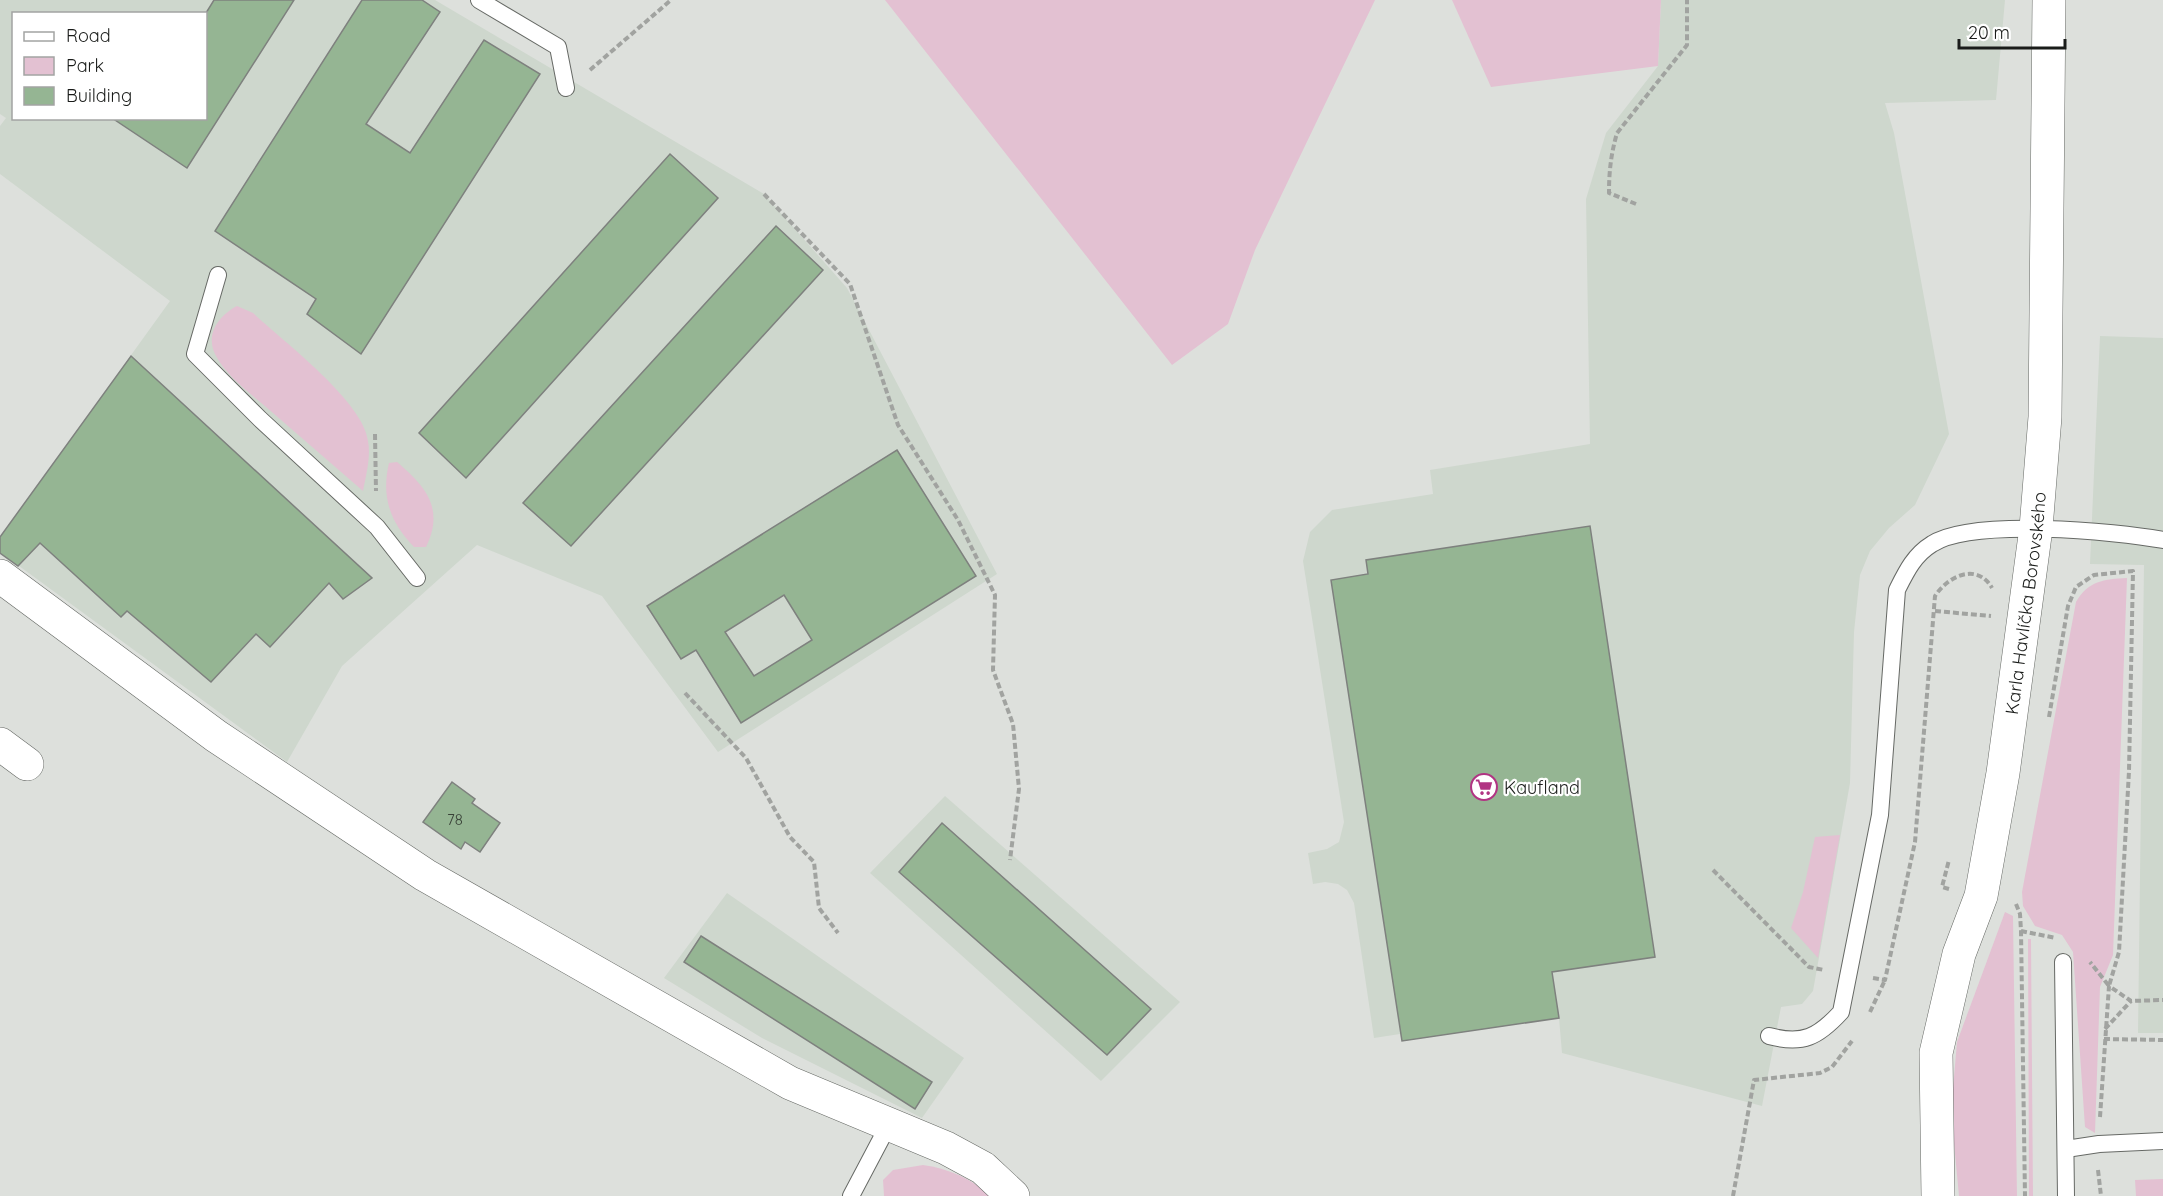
<svg xmlns="http://www.w3.org/2000/svg" width="2163" height="1196" viewBox="0 0 2163 1196" font-family="Quicksand,sans-serif">
  <rect width="100%" height="100%" fill="#dde0dc"/>
  <!-- built -->
  <g fill="#ced7cd" fill-rule="evenodd">
    <path d="M 0,0 L 435,0 L 764,194 L 847,288 L 997,574 L 718,752 L 602,596 L 477,545 L 342,666 L 287,762 L 0,552 L 0,537 L 170,301 L 0,174 L 0,126 L 6,118 L 0,114 ZM 14,14 L 206,14 L 206,118 L 14,118 Z"/>
    <path d="M 1661,0 L 2005,0 L 1996,100 L 1885,103 L 1894,133 L 1949,434 L 1915,505 L 1889,528 L 1870,551 L 1860,575 L 1854,632 L 1850,783 L 1813,991 L 1802,1004 L 1781,1007 L 1762,1106 L 1562,1053 L 1559,1018 L 1402,1041 L 1400,1034 L 1374,1038 L 1354,903 L 1347,890 L 1338,884 L 1325,882 L 1313,884 L 1308,853 L 1327,849 L 1339,842 L 1344,822 L 1303,561 L 1310,532 L 1332,510 L 1433,494 L 1430,470 L 1590,444 L 1586,199 L 1606,133 L 1658,66 Z"/>
    <path d="M 2100,336 L 2163,338 L 2163,1033 L 2138,1033 L 2144,565 L 2090,564 Z"/>
    <path d="M 945,796 L 1180,1002 L 1101,1081 L 870,873 Z"/>
    <path d="M 727,893 L 964,1058 L 922,1118 L 762,1038 L 664,978 Z"/>
  </g>
  <!-- green -->
  <g fill="#e3c1d2">
    <path d="M 885,0 L 1375,0 L 1255,250 L 1228,324 L 1172,365 Z"/>
    <path d="M 1452,0 L 1661,0 L 1658,66 L 1491,87 Z"/>
    <path d="M 237,306 L 253,313 C 283,341 364,402 368,441 C 371,457 366,475 363,491 C 333,465 303,439 273,413 C 253,395 227,378 215,354 C 205,333 220,315 237,306 Z"/>
    <path d="M 397,462 C 425,486 445,508 426,547 L 414,547 C 390,522 381,497 389,463 Z"/>
    <path d="M 2127,578 L 2113,955 L 2100,987 L 2095,1133 L 2085,1127 L 2073,952 L 2062,935 L 2035,926 L 2023,906 L 2022,892 L 2076,602 C 2088,581 2104,579 2127,578 Z"/>
    <path d="M 1840,835 L 1818,958 L 1791,928 L 1803,892 L 1815,837 Z"/>
    <path d="M 2005,912 L 2013,916 L 2017,1196 L 1959,1196 L 1951,1112 L 1957,1042 Z"/>
    <path d="M 2028,939 L 2031,939 L 2033,1196 L 2029,1196 Z"/>
    <path d="M 923,1165 C 947,1168 973,1179 990,1196 L 884,1196 L 883,1180 L 893,1170 Z"/>
    <path d="M 2163,1179 L 2163,1196 L 2136,1196 L 2135,1180 Z"/>
  </g>
  <!-- building -->
  <g fill="#95b593" stroke="#7e817e" stroke-width="1.5" fill-rule="evenodd">
    <path d="M 214,0 L 294,0 L 187,168 L 112,118 L 206,118 L 206,13 Z"/>
    <path d="M 362,0 L 422,0 L 440,12 L 366,124 L 410,153 L 484,40 L 540,74 L 361,354 L 307,314 L 316,299 L 215,231 Z"/>
    <path d="M 670,154 L 718,198 L 466,478 L 419,433 Z"/>
    <path d="M 776,226 L 823,270 L 571,546 L 523,503 Z"/>
    <path d="M 131,356 L 372,578 L 343,599 L 329,583 L 270,647 L 256,634 L 211,682 L 127,611 L 121,617 L 40,543 L 18,566 L 0,553 L 0,537 Z"/>
    <path d="M 897,450 L 976,576 L 741,723 L 696,650 L 681,659 L 647,606 ZM 784,595 L 812,640 L 754,676 L 725,632 Z"/>
    <path d="M 1590,526 L 1655,957 L 1552,972 L 1559,1018 L 1402,1041 L 1331,580 L 1368,574 L 1366,560 Z"/>
    <path d="M 452,782 L 475,799 L 472,803 L 500,823 L 480,852 L 465,842 L 461,849 L 423,822 Z"/>
    <path d="M 942,823 L 1151,1009 L 1107,1055 L 899,872 Z"/>
    <path d="M 701,936 L 932,1082 L 915,1109 L 684,962 Z"/>
  </g>
  <g fill="none" stroke-linecap="round" stroke-linejoin="round">
    <defs>
      <g id="lane">
        <path d="M 479,0 L 558,47 L 566,88"/>
        <path d="M 218,275 L 195,354 L 260,419 L 377,527 L 417,578"/>
        <path d="M 2063,962 L 2066,1196"/>
        <path d="M 1769,1036 C 1803,1045 1818,1037 1841,1012 L 1880,815 L 1897,590 C 1906,572 1914,555 1932,544 C 1971,518 2116,531 2163,540"/>
        <path d="M 2066,1149 L 2099,1144 L 2163,1141"/>
        <path d="M 851,1196 L 889,1124"/>
      </g>
      <path id="street" d="M 0,744 L 27,764"/>
      <g id="secondary">
        <path d="M 0,576 L 216,736 L 425,875 L 790,1083 L 946,1148 L 983,1168 L 1013,1196"/>
        <path id="s1" d="M 1938,1196 L 1936,1053 L 1959,954 L 1981,896 L 2003,773 L 2036,528 L 2045,417 L 2049,0"/>
      </g>
    </defs>
    <!-- lane casing -->
    <use href="#lane" stroke="#666965" stroke-width="18"/>
    <!-- street casing -->
    <use href="#street" stroke="#666965" stroke-width="34"/>
    <!-- secondary casing -->
    <use href="#secondary" stroke="#666965" stroke-width="34"/>
    <!-- path -->
    <g stroke="#a1a3a0" stroke-width="4" stroke-dasharray="6 3" stroke-linecap="butt">
      <path d="M 590,70 L 671,0"/>
      <path d="M 764,194 L 850,284 L 898,425 L 958,520 L 995,595 L 993,670 L 1013,724 L 1019,789 L 1010,860"/>
      <path d="M 1636,204 L 1609,193 C 1609,171 1611,154 1617,133 L 1687,45 L 1687,0"/>
      <path d="M 375,434 L 376,491"/>
      <path d="M 1935,611 L 1991,616"/>
      <path d="M 685,693 L 746,758 L 790,837 L 814,862 L 819,908 L 838,933"/>
      <path d="M 2049,717 L 2068,606 L 2076,587 L 2094,575 L 2133,571 L 2129,771 L 2119,952 L 2109,986 L 2090,962"/>
      <path d="M 1713,870 L 1809,967 L 1824,970"/>
      <path d="M 1949,889 L 1942,887 L 1949,860"/>
      <path d="M 2016,904 L 2020,914 L 2021,931 L 2025,1196"/>
      <path d="M 2021,931 L 2056,938"/>
      <path d="M 1873,978 L 1885,980 L 1915,842 L 1935,596 C 1948,576 1977,562 1992,588"/>
      <path d="M 1870,1012 L 1885,980"/>
      <path d="M 2105,1029 L 2131,1001"/>
      <path d="M 2104,1039 L 2163,1040"/>
      <path d="M 2100,1117 L 2109,986 L 2131,1001 L 2163,1000"/>
      <path d="M 2098,1170 L 2101,1196"/>
      <path d="M 1733,1196 L 1754,1080 L 1820,1073 L 1832,1067 L 1852,1041"/>
    </g>
    <!-- lane -->
    <use href="#lane" stroke="#fff" stroke-width="16"/>
    <!-- street -->
    <use href="#street" stroke="#fff" stroke-width="33"/>
    <!-- secondary -->
    <use href="#secondary" stroke="#fff" stroke-width="33"/>
  </g>
  <!-- icons -->
  <defs>
    <symbol id="supermarket-ring" viewBox="-11 -11 22 22"><circle r="9.5" fill="#fff" stroke="#b13483" stroke-width="1.5"/><path d="M-6-5.5h2.5l.6 2H6L4.5 2H-2.5L-4.4-4H-6ZM-1.5 3.2a1.3 1.3 0 1 0 .1 0ZM3 3.2a1.3 1.3 0 1 0 .1 0Z" fill="#b13483"/></symbol>
  </defs>
  <g fill-rule="evenodd">
    <use href="#supermarket-ring" x="1469" y="772" width="30" height="30"/>
  </g>
  <g text-anchor="middle" dominant-baseline="central" stroke-width="4.5" stroke-linejoin="round" paint-order="stroke">
    <!-- number labels -->
    <g font-size="15" fill="#394238">
      <text x="455" y="819">78</text>
    </g>
    <!-- street labels -->
    <g font-size="18" fill="#1a1c1a" stroke="#fff">
      <text stroke="none"><textPath href="#s1" startOffset="603">Karla Havlíčka Borovského</textPath></text>
    </g>
    <!-- poi labels -->
    <g font-size="18" fill="#1a1c1a" stroke="#fff" text-anchor="start">
      <text x="1504" y="787">Kaufland</text>
    </g>
  </g>
  <!-- legend -->
  <rect x="12" y="12" width="195" height="108" fill="#ffffff" stroke="#a3a4a3" stroke-width="1.5"/>
  <rect x="24" y="32" width="30" height="9" fill="#ffffff" stroke="#a3a4a3" stroke-width="1.5"/>
  <text x="66" y="42" font-size="18" fill="#1a1c1a">Road</text>
  <rect x="24" y="57" width="30" height="18" fill="#e3c1d2" stroke="#a3a4a3" stroke-width="1.5"/>
  <text x="66" y="72" font-size="18" fill="#1a1c1a">Park</text>
  <rect x="24" y="87" width="30" height="18" fill="#95b593" stroke="#a3a4a3" stroke-width="1.5"/>
  <text x="66" y="102" font-size="18" fill="#1a1c1a">Building</text>
  <!-- scale -->
  <path d="M1959 39v9h106v-9" fill="none" stroke="#1a1c1a" stroke-width="3"/>
  <text x="1968" y="39" font-size="18" fill="#1a1c1a" stroke="#ffffff" stroke-width="4.5" paint-order="stroke">20 m</text>
</svg>
